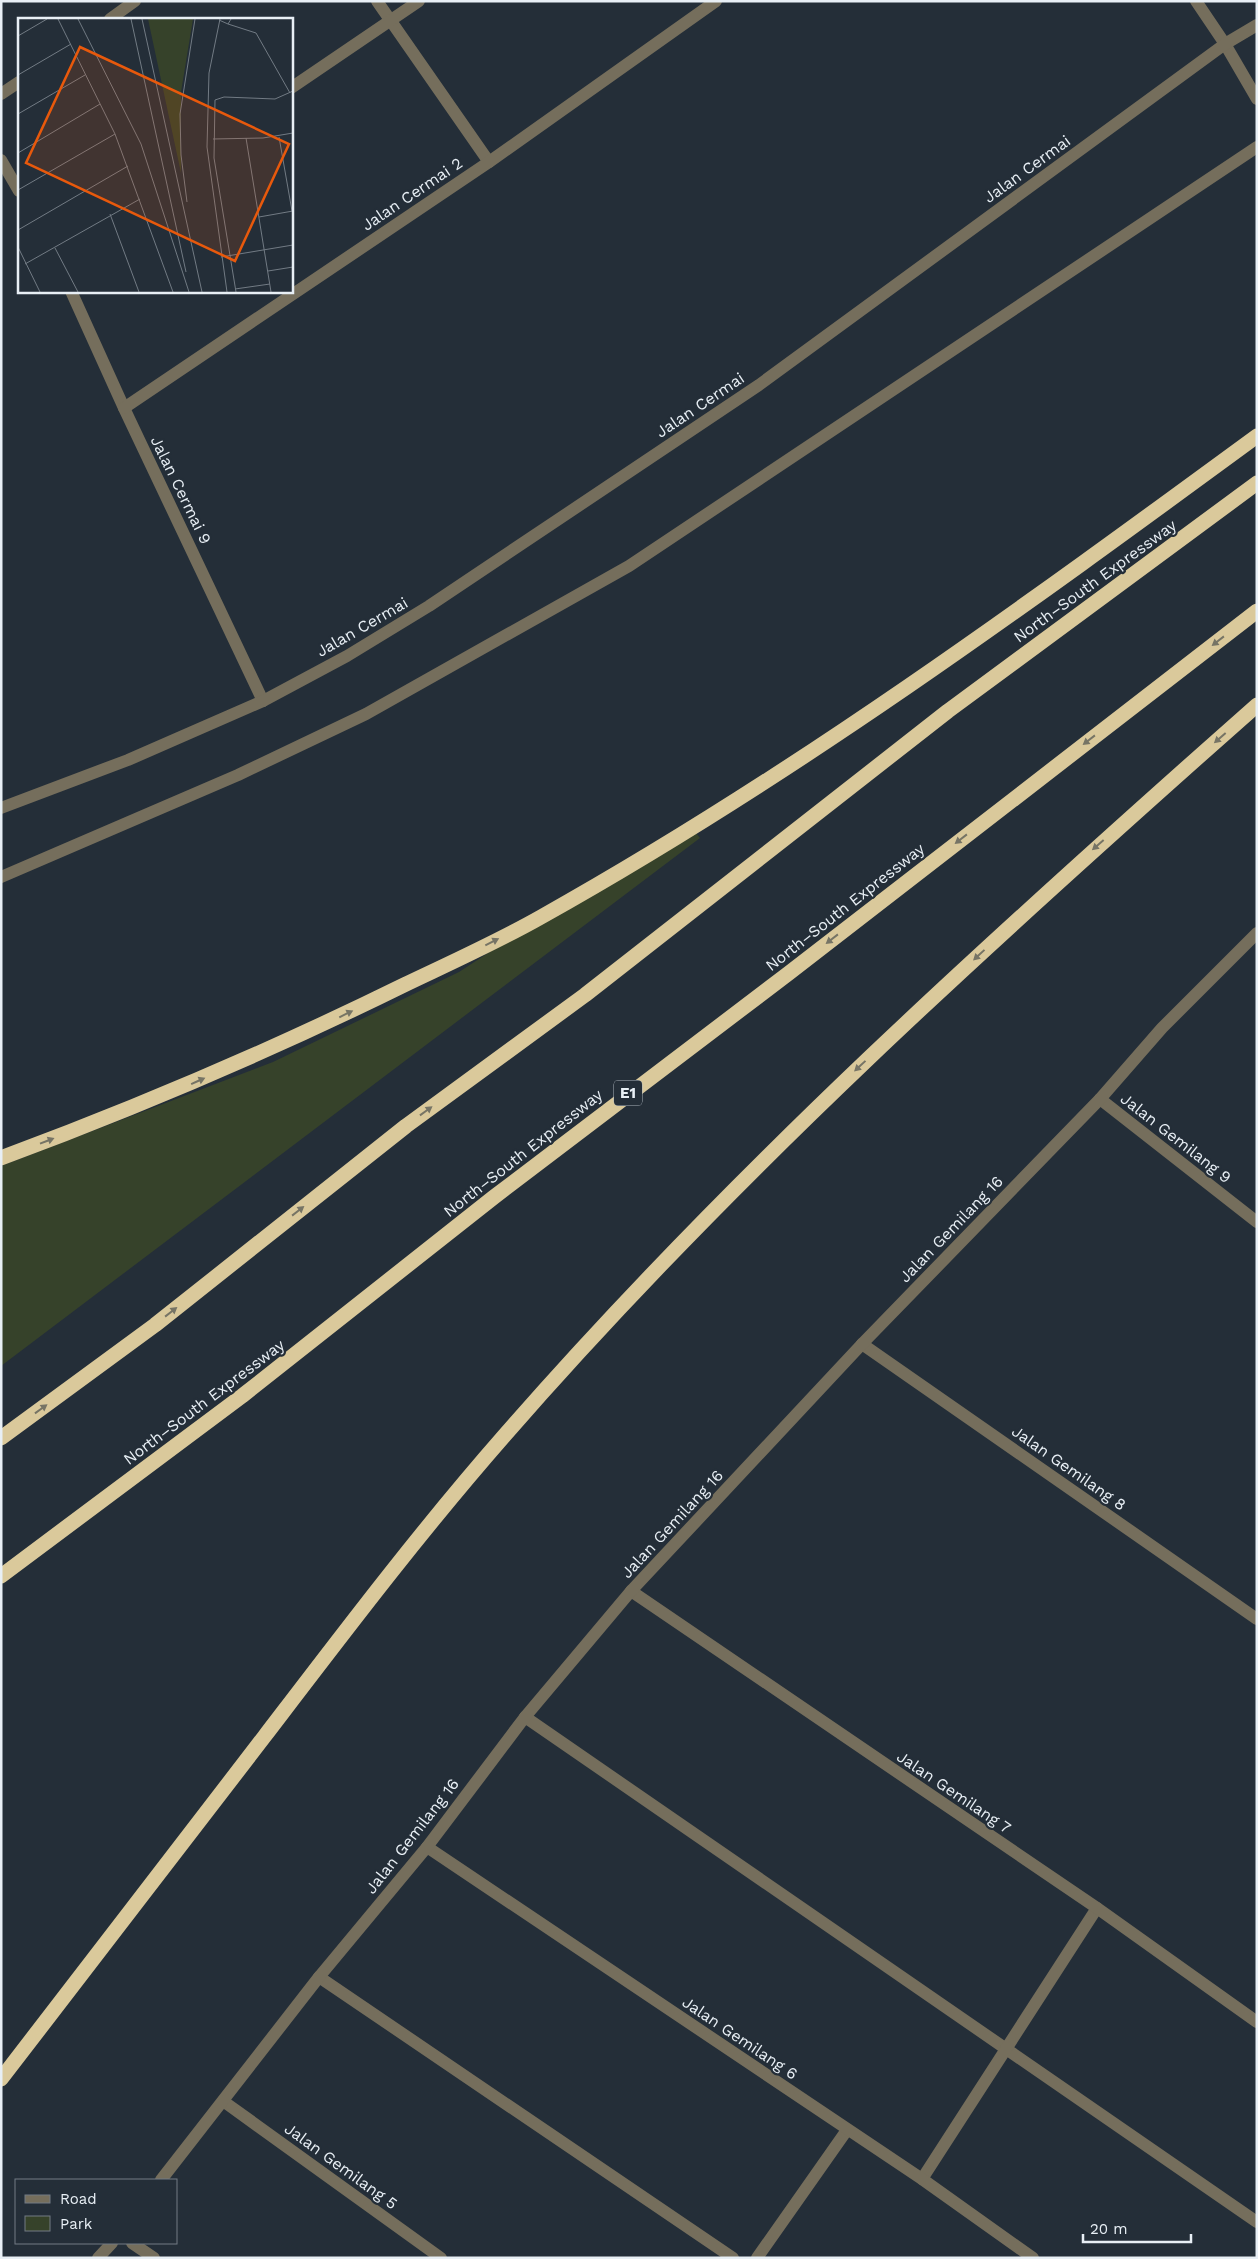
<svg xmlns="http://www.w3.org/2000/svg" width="1258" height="2259" viewBox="0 0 1258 2259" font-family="'Work Sans',sans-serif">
  <rect width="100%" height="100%" fill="#242e38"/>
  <!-- green -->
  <path fill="#36422a" d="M 688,823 L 700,838 L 1,1366 L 1,1166 L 273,1062 L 459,972 Z"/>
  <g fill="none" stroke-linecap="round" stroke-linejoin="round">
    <!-- service -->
    <g stroke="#756e5c" stroke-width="12">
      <path d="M 377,1 L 489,162"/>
      <path d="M 291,88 L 419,1"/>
      <path d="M 525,1717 L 1257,2222"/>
      <path d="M 319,1977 L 733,2258"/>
      <path d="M 922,2179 L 1097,1908"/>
      <path d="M 132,2243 L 154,2258"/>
      <path d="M 757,2258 L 847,2130"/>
    </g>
    <!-- minor -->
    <g stroke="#756e5c" stroke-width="12">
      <path d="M 1196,1 L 1225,44 L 1257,99"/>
      <path d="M 110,19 L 135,1"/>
      <path d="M 1,94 L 19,82"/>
      <path d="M 1,160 L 19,191"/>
      <path d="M 71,291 L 124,408 L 263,701"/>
      <path d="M 124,408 L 489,162 L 716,1"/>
      <path d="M 1,808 L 128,760 L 263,701 L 347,656 L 429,606 L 759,385 L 1225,44 L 1257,25"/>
      <path d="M 1100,1099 L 1257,1222"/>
      <path d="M 862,1344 L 1257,1619"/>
      <path d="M 631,1591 L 1097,1908 L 1257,2022"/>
      <path d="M 427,1847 L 922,2179 L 1033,2258"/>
      <path d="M 223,2101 L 441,2258"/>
      <path d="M 161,2180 L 319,1977 L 427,1847 L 525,1717 L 631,1591 L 862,1344 L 1100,1099 L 1162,1028 L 1257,933"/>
      <path d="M 98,2258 L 112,2243"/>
    </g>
    <!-- tertiary -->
    <path stroke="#756e5c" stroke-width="12" d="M 1,877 L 238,775 L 366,714 L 629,566 L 1257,147"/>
    <!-- motorway -->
    <g stroke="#dac99b" stroke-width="15">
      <path d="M 1,1158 C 138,1107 272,1050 404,985 C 450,963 497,942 541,917 C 793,776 1025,606 1257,436"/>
      <path d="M 1,1438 L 155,1325 L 406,1126 L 585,995 L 948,711 L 1257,483"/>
      <path d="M 1,1576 L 242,1396 L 494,1197 L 789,973 L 1257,611"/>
      <path d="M 1,2079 C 89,1965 176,1851 264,1737 C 342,1635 419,1533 504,1436 C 734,1172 995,937 1257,705"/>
    </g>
  </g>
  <!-- one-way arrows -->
  <defs><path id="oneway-solid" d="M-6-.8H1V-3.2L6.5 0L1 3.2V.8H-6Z" transform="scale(1.25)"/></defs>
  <g fill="#767465">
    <use href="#oneway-solid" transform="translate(1218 641) rotate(142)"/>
    <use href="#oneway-solid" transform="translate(1220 738) rotate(139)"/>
    <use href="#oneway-solid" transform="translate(1089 740) rotate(142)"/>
    <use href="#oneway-solid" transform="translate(961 839) rotate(142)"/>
    <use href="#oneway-solid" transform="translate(1098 845) rotate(139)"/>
    <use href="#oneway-solid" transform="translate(832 939) rotate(142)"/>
    <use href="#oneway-solid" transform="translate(492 942) rotate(-27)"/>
    <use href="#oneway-solid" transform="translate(979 955) rotate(137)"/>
    <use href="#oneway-solid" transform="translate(346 1014) rotate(-26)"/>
    <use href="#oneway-solid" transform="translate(860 1066) rotate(137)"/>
    <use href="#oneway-solid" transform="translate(198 1081) rotate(-24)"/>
    <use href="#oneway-solid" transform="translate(426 1111) rotate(-36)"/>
    <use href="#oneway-solid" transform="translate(47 1141) rotate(-21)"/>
    <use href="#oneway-solid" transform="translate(298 1211) rotate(-38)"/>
    <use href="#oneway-solid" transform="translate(171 1312) rotate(-38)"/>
    <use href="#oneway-solid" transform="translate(41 1409) rotate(-36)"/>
  </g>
  <g text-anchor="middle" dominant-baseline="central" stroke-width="4.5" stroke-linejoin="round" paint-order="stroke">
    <!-- shield labels -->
    <rect fill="#242e38" stroke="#adb5bc" stroke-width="1" x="614" y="1080.5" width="28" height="25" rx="4"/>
    <g font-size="15" font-weight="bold" fill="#e8eff5">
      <text x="628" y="1093">E1</text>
    </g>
    <!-- street labels -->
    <g font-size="16" fill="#e8eff5" stroke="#242e38">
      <text transform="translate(1027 169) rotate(-36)">Jalan Cermai</text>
      <text transform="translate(412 194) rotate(-34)">Jalan Cermai 2</text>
      <text transform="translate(700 405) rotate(-34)">Jalan Cermai</text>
      <text transform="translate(181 490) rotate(64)">Jalan Cermai 9</text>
      <text transform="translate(1095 581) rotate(-36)">North–South Expressway</text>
      <text transform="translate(362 627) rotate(-30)">Jalan Cermai</text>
      <text transform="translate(845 907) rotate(-38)">North–South Expressway</text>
      <text transform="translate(1176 1138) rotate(38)">Jalan Gemilang 9</text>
      <text transform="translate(523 1153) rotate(-38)">North–South Expressway</text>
      <text transform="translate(951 1229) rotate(-46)">Jalan Gemilang 16</text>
      <text transform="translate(204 1402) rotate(-37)">North–South Expressway</text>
      <text transform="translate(1069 1468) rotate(35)">Jalan Gemilang 8</text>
      <text transform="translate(672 1524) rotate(-47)">Jalan Gemilang 16</text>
      <text transform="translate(954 1792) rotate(34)">Jalan Gemilang 7</text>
      <text transform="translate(412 1836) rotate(-52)">Jalan Gemilang 16</text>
      <text transform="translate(740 2038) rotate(34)">Jalan Gemilang 6</text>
      <text transform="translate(341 2166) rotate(36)">Jalan Gemilang 5</text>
    </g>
  </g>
  <!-- overview -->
  <g transform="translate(18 18)">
    <rect width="275" height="275" fill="#242e38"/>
    <path d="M 130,1 L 175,1 L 163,74 L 163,155 Z" fill="#36422a"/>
    <path fill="none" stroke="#727b84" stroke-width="1" d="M 40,1 L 97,116 L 155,274M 60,1 L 123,126 L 171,274M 113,1 L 168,254M 124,1 L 184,274M 202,1 L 191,55 L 189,129 L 209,274M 201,2 L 210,6 L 213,1M 210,6 L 238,15 L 272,75M 0,18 L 29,1M 0,57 L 53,26M 0,96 L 67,57M 261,119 L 274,193M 228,120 L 253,274M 195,121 L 245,120 L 275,115M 0,135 L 82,86M 0,172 L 97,116M 169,184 L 163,137 L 162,96 L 177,1M 92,196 L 121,274M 241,199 L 275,193M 0,212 L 110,148M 0,229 L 22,274M 37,230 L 60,274M 203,239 L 275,227M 7,246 L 122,181M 250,253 L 275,249M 217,271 L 252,266M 218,274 L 196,140 L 197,82 L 206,79 L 257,81 L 275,73"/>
    <path fill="#e8590c" fill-opacity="0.15" stroke="#e8590c" stroke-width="2.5" d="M 62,29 L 271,126 L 217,243 L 8,145 Z"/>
    <rect width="275" height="275" fill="none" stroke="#e8eff5" stroke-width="2.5"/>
  </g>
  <!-- border -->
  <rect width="1258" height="2259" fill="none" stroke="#e8eff5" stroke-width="5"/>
  <!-- legend -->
  <rect x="15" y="2179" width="162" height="65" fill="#242e38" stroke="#727b84"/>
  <rect x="25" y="2195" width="25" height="8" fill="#756e5c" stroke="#727b84"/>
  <text x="60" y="2204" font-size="15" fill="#e8eff5">Road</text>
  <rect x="25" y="2216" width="25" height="15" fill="#36422a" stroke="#727b84"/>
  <text x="60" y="2229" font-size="15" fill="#e8eff5">Park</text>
  <!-- scale -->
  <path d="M1083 2234v8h108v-8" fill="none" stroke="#e8eff5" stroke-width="2.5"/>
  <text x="1090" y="2234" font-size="15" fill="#e8eff5" stroke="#242e38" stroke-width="4" paint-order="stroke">20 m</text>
</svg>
